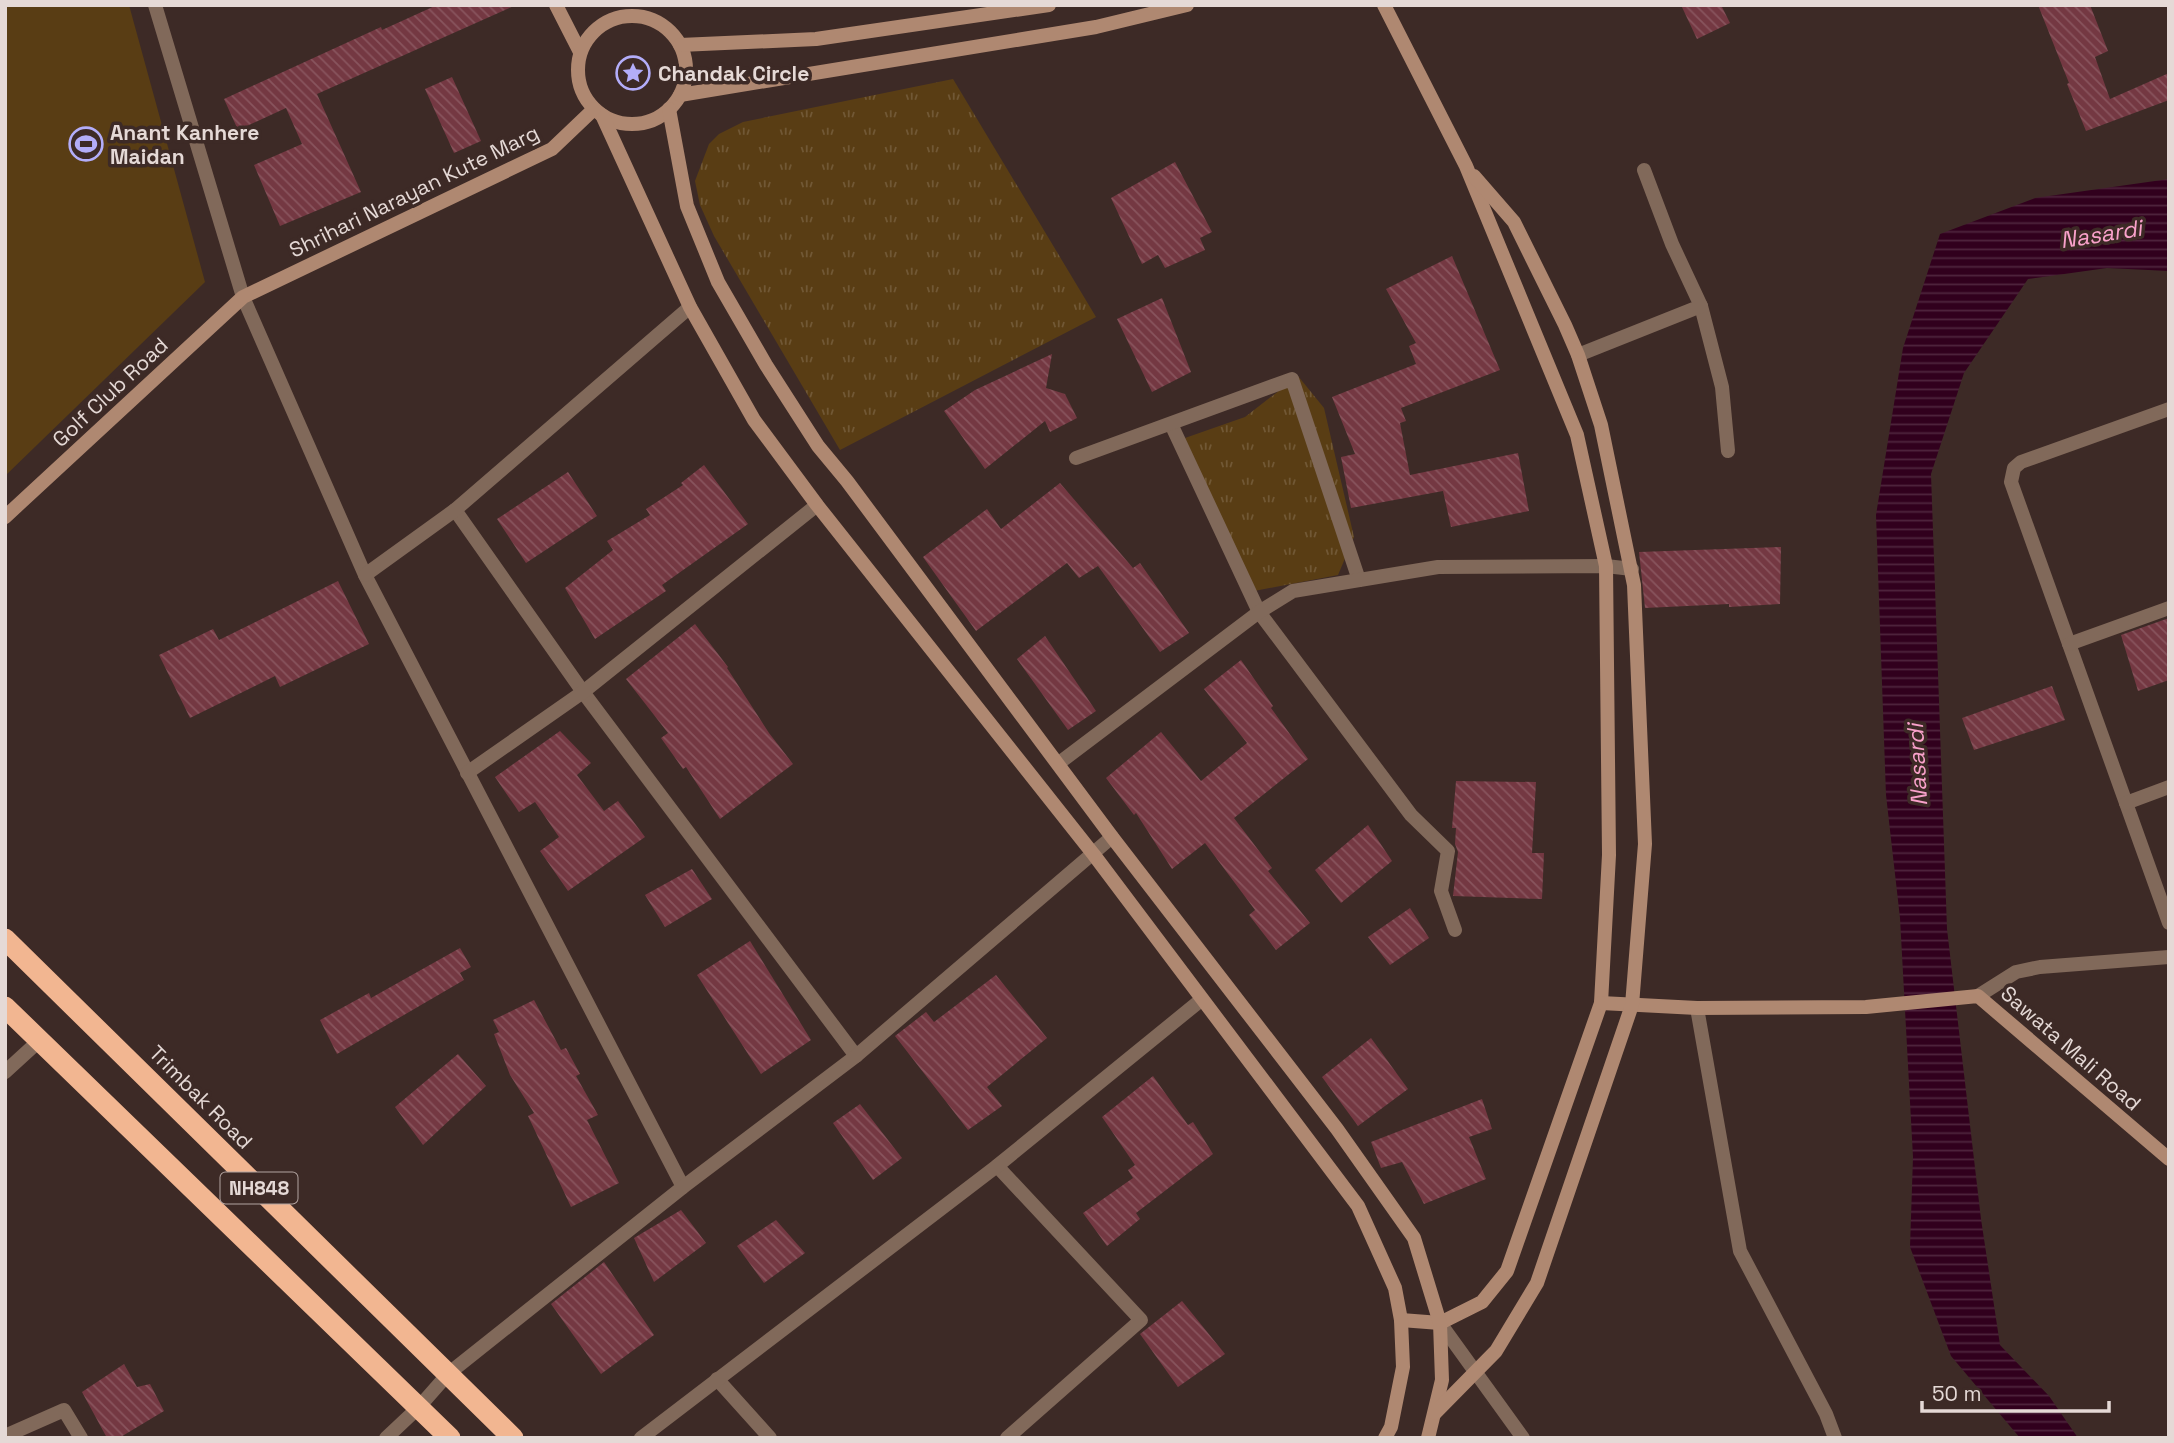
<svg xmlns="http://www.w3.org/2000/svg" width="2174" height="1443" viewBox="0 0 2174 1443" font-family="'Space Grotesk',sans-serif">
  <defs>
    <pattern id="grass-tufts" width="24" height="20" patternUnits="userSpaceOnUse" patternTransform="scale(1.75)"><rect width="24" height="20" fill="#593d14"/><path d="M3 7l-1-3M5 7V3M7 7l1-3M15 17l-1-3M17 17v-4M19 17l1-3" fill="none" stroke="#715835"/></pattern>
    <pattern id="water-rules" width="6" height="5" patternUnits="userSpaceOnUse" patternTransform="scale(1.75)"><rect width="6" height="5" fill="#31001d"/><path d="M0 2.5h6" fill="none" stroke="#4f253d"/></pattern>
    <pattern id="building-back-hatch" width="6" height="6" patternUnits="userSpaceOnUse" patternTransform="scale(1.75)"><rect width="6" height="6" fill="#743842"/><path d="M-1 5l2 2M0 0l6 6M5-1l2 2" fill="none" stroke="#88545d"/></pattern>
  </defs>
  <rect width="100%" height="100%" fill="#3d2a26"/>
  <!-- grass -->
  <g fill="url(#grass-tufts)">
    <path d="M 953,79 L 1096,317 L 840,450 L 714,236 L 700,205 L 695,181 L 709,144 L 719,134 L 743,122 Z"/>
    <path d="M 1298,376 L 1324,408 L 1354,537 L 1338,575 L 1254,591 L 1185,438 L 1245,417 Z"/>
  </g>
  <!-- pitch -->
  <path fill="#593d14" d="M 5,5 L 129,5 L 205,282 L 5,476 Z"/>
  <!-- water -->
  <path fill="url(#water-rules)" d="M 2169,179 L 2169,271 L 2107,268 L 2028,279 L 1964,373 L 1931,474 L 1947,929 L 1981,1219 L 2000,1345 L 2049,1396 L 2078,1438 L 2020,1438 L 1951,1356 L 1910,1247 L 1913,1157 L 1900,918 L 1886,795 L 1876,515 L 1903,348 L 1940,234 L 2035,198 Z"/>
  <!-- building -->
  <g fill="url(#building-back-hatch)">
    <path d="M 437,5 L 516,5 L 317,94 L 361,192 L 280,226 L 254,165 L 302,144 L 286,108 L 238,130 L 224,99 L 381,27 L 382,30 Z"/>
    <path d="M 1681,5 L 1721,5 L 1730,23 L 1697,39 Z"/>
    <path d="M 2038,5 L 2090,5 L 2108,51 L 2095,57 L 2110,99 L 2169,73 L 2169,100 L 2086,131 L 2067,84 L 2069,83 Z"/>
    <path d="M 452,77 L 481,141 L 454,153 L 425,89 Z"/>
    <path d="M 1175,162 L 1212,232 L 1200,238 L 1205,250 L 1165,268 L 1158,255 L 1142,264 L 1111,198 Z"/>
    <path d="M 1452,256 L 1500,370 L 1401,408 L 1406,421 L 1400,423 L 1410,475 L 1518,453 L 1529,511 L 1451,527 L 1443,491 L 1351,508 L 1341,457 L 1355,454 L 1332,397 L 1416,364 L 1409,346 L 1416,343 L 1386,289 Z"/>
    <path d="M 1162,298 L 1191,372 L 1152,392 L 1117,319 Z"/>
    <path d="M 1052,354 L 1046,388 L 1065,394 L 1077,418 L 1050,432 L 1045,421 L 985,469 L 944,411 L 975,390 Z"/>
    <path d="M 704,465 L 748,524 L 662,585 L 666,591 L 595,639 L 565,588 L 613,550 L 607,541 L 650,515 L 646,509 L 683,485 L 681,483 Z"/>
    <path d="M 568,472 L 597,516 L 526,563 L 497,519 Z"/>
    <path d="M 1060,483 L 1133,568 L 1140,563 L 1189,633 L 1160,652 L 1098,566 L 1079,578 L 1067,563 L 976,631 L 923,557 L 987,509 L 1001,529 Z"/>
    <path d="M 1781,547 L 1780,604 L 1729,607 L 1729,604 L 1645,608 L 1639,552 Z"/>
    <path d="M 338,581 L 369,644 L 280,687 L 275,676 L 190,718 L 159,655 L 213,629 L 219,640 Z"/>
    <path d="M 2169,618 L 2169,680 L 2138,691 L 2121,635 Z"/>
    <path d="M 695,624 L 728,667 L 727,668 L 769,733 L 793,764 L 720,819 L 686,767 L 683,769 L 661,738 L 668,733 L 626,679 Z"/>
    <path d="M 1045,636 L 1096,711 L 1068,730 L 1017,659 Z"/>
    <path d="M 1241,660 L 1273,706 L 1271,708 L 1308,759 L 1234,818 L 1272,868 L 1268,871 L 1310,923 L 1276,950 L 1249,915 L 1255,910 L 1205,843 L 1172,869 L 1136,813 L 1134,815 L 1106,778 L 1161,732 L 1201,781 L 1247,743 L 1204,689 Z"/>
    <path d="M 2052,686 L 2065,720 L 1974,750 L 1962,718 Z"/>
    <path d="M 560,731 L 591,763 L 577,775 L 604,811 L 618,801 L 645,837 L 568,891 L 540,851 L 559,837 L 535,802 L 519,812 L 495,777 Z"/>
    <path d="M 1456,781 L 1536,782 L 1532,853 L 1544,853 L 1542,899 L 1453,896 L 1458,852 L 1455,844 L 1456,828 L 1452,828 Z"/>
    <path d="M 1368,825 L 1392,861 L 1341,903 L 1315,870 Z"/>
    <path d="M 692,869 L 712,899 L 665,927 L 645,895 Z"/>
    <path d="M 1410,908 L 1429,938 L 1390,965 L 1368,937 Z"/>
    <path d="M 750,941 L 811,1040 L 761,1074 L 697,975 Z"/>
    <path d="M 460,948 L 471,967 L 460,973 L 464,980 L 337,1054 L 320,1020 L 369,993 L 371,998 Z"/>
    <path d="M 996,975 L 1047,1038 L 987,1087 L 1002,1106 L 968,1130 L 895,1036 L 926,1012 L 934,1022 Z"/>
    <path d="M 534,1000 L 561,1050 L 566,1048 L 580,1074 L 576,1076 L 598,1115 L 587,1120 L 619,1183 L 571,1207 L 528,1116 L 534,1113 L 510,1075 L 494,1034 L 499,1032 L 493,1020 Z"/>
    <path d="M 1371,1038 L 1408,1089 L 1358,1126 L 1322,1077 Z"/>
    <path d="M 458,1054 L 486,1086 L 423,1145 L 395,1107 Z"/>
    <path d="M 1153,1076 L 1188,1125 L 1193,1122 L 1213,1154 L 1136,1213 L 1140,1219 L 1107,1246 L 1083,1213 L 1133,1178 L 1128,1170 L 1135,1165 L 1102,1117 Z"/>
    <path d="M 1482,1099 L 1492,1129 L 1469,1137 L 1486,1179 L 1424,1204 L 1402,1162 L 1381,1168 L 1371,1142 Z"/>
    <path d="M 860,1104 L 902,1158 L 873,1180 L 833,1123 Z"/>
    <path d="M 681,1210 L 706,1243 L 654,1282 L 634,1238 Z"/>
    <path d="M 776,1220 L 805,1253 L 764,1283 L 737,1246 Z"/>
    <path d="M 604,1262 L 654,1335 L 601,1374 L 551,1304 Z"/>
    <path d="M 1182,1301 L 1225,1354 L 1178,1387 L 1140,1334 Z"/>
    <path d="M 124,1364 L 137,1387 L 150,1384 L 164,1411 L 119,1438 L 107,1438 L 82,1392 Z"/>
  </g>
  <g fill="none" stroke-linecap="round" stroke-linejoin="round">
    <!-- street -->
    <g stroke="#81695a" stroke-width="14">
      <path d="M 155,5 L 243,297 L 365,575 L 683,1187"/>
      <path d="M 1701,306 L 1722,387 L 1728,451"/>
      <path d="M 1578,355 L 1701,306 L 1672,244 L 1644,170"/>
      <path d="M 2169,409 L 2021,462 L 2014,468 L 2011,482 L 2169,923"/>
      <path d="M 1171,424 L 1259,612 L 1411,815 L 1448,851 L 1441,891 L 1455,930"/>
      <path d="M 1076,458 L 1292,379 L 1359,580"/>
      <path d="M 455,510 L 583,692 L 856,1056"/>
      <path d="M 365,575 L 455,510 L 690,307"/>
      <path d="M 2069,644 L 2169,608"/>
      <path d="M 1059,763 L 1259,612 L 1293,591 L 1438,567 L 1606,566 L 1632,569"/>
      <path d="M 467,773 L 583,692 L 817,505"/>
      <path d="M 2126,803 L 2169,787"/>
      <path d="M 1978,996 L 2016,972 L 2040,967 L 2169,957"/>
      <path d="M 1697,1008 L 1740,1251 L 1826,1414 L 1835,1438"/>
      <path d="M 5,1072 L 40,1040"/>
      <path d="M 997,1166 L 1141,1320 L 1007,1438"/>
      <path d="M 1440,1323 L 1523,1438"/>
      <path d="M 717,1379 L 770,1438"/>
      <path d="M 5,1436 L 64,1410 L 81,1438"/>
      <path d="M 386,1438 L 419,1407 L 448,1374 L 683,1187 L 856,1056 L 1112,837"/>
      <path d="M 641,1438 L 997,1166 L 1201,1000"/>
    </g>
    <!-- secondary -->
    <g stroke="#af8871" stroke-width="14">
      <path d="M 556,5 L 580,52"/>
      <path d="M 1384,5 L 1466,166 L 1577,435 L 1606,566 L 1609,855 L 1601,1003 L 1507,1271 L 1482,1302 L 1440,1323 L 1401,1320"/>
      <circle cx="632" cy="70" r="54"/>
      <path d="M 680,45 L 816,39 L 1049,5"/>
      <path d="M 680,95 L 1096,27 L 1187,5"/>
      <path d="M 669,109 L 687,206 L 718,282 L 766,365 L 818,446 L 847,481 L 1112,837 L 1337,1129 L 1414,1238 L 1440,1323 L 1442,1380 L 1428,1438"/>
      <path d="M 602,115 L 690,307 L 754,420 L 817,505 L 1094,855 L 1358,1206 L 1395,1288 L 1401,1320 L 1403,1367 L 1391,1427 L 1385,1438"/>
      <path d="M 5,517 L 243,297 L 552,149 L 594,109"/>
      <path d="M 1601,1003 L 1697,1008 L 1866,1007 L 1978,996 L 2169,1159"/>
      <path d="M 1435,1413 L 1496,1351 L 1537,1283 L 1632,1005 L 1645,844 L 1634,585 L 1601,425 L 1578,355 L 1565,325 L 1514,222 L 1474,176"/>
    </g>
    <!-- highway -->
    <g stroke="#f2b691" stroke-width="21">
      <path d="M 5,939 L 513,1438"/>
      <path d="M 5,1007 L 450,1438"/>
    </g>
  </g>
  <!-- icons -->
  <defs>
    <symbol id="sight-ring" viewBox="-11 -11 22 22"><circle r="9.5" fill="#3d2a26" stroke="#b3adf9" stroke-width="1.5"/><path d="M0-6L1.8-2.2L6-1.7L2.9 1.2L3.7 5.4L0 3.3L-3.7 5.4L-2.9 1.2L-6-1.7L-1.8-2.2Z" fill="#b3adf9"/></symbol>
    <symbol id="stadium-ring" viewBox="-11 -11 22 22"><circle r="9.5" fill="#3d2a26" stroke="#b3adf9" stroke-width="1.5"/><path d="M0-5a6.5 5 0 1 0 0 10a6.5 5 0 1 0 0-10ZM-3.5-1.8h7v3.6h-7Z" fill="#b3adf9"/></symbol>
  </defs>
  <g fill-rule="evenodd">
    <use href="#sight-ring" x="614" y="54" width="38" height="38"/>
    <use href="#stadium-ring" x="67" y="125" width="38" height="38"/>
  </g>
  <g text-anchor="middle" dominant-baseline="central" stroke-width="7" stroke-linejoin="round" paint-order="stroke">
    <!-- shield labels -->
    <rect fill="#3d2a26" stroke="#b3a4a1" stroke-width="2" x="220.5" y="1172.5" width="77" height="31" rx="5"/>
    <g font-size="19" font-weight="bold" fill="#e5d9d6">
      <text x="259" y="1188">NH848</text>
    </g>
    <!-- poi labels -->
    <g font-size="21" font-weight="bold" fill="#e5d9d6" stroke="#3d2a26" text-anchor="start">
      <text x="658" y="73">Chandak Circle</text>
      <text x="110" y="132">Anant Kanhere<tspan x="110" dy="24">Maidan</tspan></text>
    </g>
    <!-- street labels -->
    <g font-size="21" fill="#e5d9d6" stroke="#3d2a26">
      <text transform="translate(414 191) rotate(-26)">Shrihari Narayan Kute Marg</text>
      <text transform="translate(110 392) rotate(-43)">Golf Club Road</text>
      <text transform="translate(2071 1048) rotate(41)">Sawata Mali Road</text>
      <text transform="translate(201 1097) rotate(45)">Trimbak Road</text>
    </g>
    <!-- water labels -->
    <g font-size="23" font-style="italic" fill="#f9a1ca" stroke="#3d2a26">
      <text transform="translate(2101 234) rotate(-9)">Nasardi</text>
      <text transform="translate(1917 765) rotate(-93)">Nasardi</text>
    </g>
  </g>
  <!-- border -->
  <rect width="2174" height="1443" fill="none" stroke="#e5d9d6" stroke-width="14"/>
  <!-- scale -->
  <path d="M1922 1401v10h187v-10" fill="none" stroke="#e5d9d6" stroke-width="3.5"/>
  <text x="1932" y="1401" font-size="21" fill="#e5d9d6" stroke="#3d2a26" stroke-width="5" paint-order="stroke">50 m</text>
</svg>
